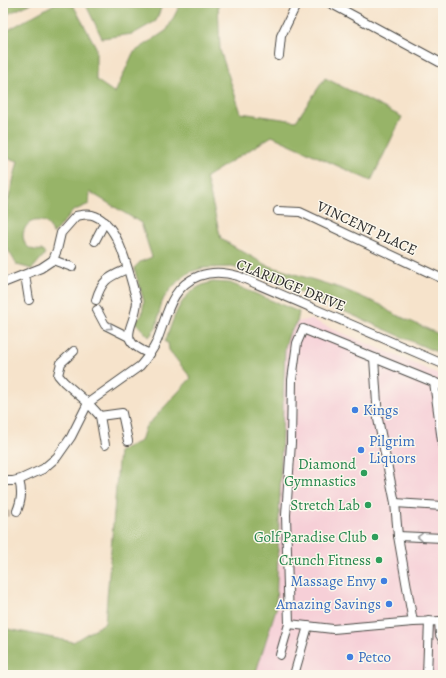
<svg xmlns="http://www.w3.org/2000/svg" width="446" height="678" viewBox="0 0 446 678" font-family="Alegreya,serif">
  <rect width="100%" height="100%" fill="#fbf7ec"/>
  <filter id="ink" filterUnits="userSpaceOnUse"><feTurbulence type="fractalNoise" baseFrequency=".025" numOctaves="2"/><feDisplacementMap in="SourceGraphic" scale="8" xChannelSelector="R" yChannelSelector="G"/><feConvolveMatrix kernelMatrix="1 2 1 2 8 2 1 2 1" color-interpolation-filters="sRGB"/></filter>
  <filter id="wash" filterUnits="userSpaceOnUse"><feTurbulence type="fractalNoise" baseFrequency=".012" numOctaves="4" result="noise"/><feDisplacementMap in="SourceGraphic" scale="16" xChannelSelector="R" yChannelSelector="G"/><feGaussianBlur stdDeviation="0.9" result="paint"/><feColorMatrix in="noise" values="0 0 0 0 0 0 0 0 0 0 0 0 0 0 0 0 0 1.4 0 .05"/><feComposite in="paint" operator="in"/></filter>
  <g filter="url(#wash)">
    <rect width="100%" height="100%" fill="#f6e3cb"/>
    <!-- built -->
    <path fill="#f6cfd7" d="M 310,319 L 443,376 L 443,675 L 255,675 L 276,609 L 285,347 L 289,334 L 297,322 Z"/>
    <!-- forest -->
    <g fill="#97b467" stroke="#617049">
      <path d="M 3,3 L 32,3 L 3,16 Z"/>
      <path d="M 56,3 L 72,3 L 96,47 L 96,80 L 115,93 L 133,53 L 167,30 L 181,3 L 218,3 L 220,50 L 241,113 L 296,121 L 325,78 L 402,117 L 371,181 L 272,136 L 206,177 L 221,239 L 266,265 L 343,289 L 381,305 L 390,312 L 443,336 L 443,355 L 282,284 L 232,267 L 203,268 L 190,272 L 179,280 L 169,291 L 164,298 L 161,305 L 156,328 L 149,337 L 135,322 L 142,315 L 144,301 L 134,268 L 140,262 L 152,257 L 141,223 L 90,192 L 89,204 L 73,211 L 53,234 C 51,228 48,222 41,221 C 18,217 16,254 42,250 L 45,254 L 32,269 L 17,265 L 3,241 L 3,222 L 18,161 L 3,157 L 3,33 Z"/>
      <path d="M 85,3 L 163,3 L 156,21 L 133,34 L 102,38 Z"/>
      <path d="M 213,282 L 230,283 L 299,312 L 297,322 L 289,334 L 285,347 L 276,609 L 255,675 L 3,675 L 3,628 L 73,642 L 105,623 L 119,451 L 141,441 L 145,428 L 191,378 L 169,350 L 168,343 L 165,342 C 175,315 181,288 213,282 Z"/>
    </g>
  </g>
  <g filter="url(#ink)">
    <g fill="none" stroke-linecap="round" stroke-linejoin="round">
      <!-- minor-tunnel -->
      <path stroke="#cdbeab" stroke-width="8" stroke-dasharray="8 4" stroke-linecap="butt" d="M 3,512 L 17,511"/>
      <defs>
        <g id="minor">
          <path d="M 330,3 L 443,64"/>
          <path d="M 279,56 L 281,36 L 297,3"/>
          <path d="M 278,211 L 300,212 L 443,279"/>
          <path d="M 95,241 L 105,222"/>
          <path d="M 53,260 L 72,267"/>
          <path d="M 25,275 L 29,300"/>
          <path d="M 3,283 L 41,268 L 53,260 L 57,250 L 61,233 L 76,216 C 82,215 89,213 95,216 C 121,226 129,276 137,301 C 136,327 113,339 150,354"/>
          <path d="M 96,300 C 102,279 109,277 127,269"/>
          <path d="M 97,310 L 105,325 L 129,337"/>
          <path d="M 74,351 L 61,363 L 58,375 L 64,382 L 88,403 L 100,416 L 105,445"/>
          <path d="M 374,358 L 378,419 L 395,503 L 398,536 L 413,622"/>
          <path d="M 434,382 L 443,448"/>
          <path d="M 443,386 L 303,329 L 297,343 L 292,380 L 291,443 L 286,515 L 289,624 L 333,629 L 413,622 L 443,621"/>
          <path d="M 100,416 L 122,413 L 128,441"/>
          <path d="M 3,481 L 13,481 L 21,479 L 43,469 L 57,457 L 71,437 L 88,403 L 140,366 C 146,359 152,352 156,343 C 167,318 169,287 199,276 C 212,271 225,272 238,276 L 443,364"/>
          <path d="M 395,503 L 443,506"/>
          <path d="M 17,511 C 22,499 22,491 19,480"/>
          <path d="M 398,536 L 443,538"/>
          <path d="M 439,621 L 440,635 L 443,640"/>
          <path d="M 280,655 L 289,624"/>
          <path d="M 294,675 L 308,626"/>
          <path d="M 427,675 L 429,621"/>
        </g>
      </defs>
      <!-- minor casing -->
      <use href="#minor" stroke="#494743" stroke-width="10"/>
      <!-- minor -->
      <use href="#minor" stroke="#fff" stroke-width="8"/>
    </g>
    <!-- one-way arrows -->
    <defs><path id="oneway-chevron" d="M-2-3.5L2.5 0L-2 3.5" fill="none" stroke-width="1.6" stroke-linecap="round" stroke-linejoin="round"/></defs>
    <g stroke="#a0a0a0">
      <use href="#oneway-chevron" transform="translate(110 327) rotate(34)"/>
      <use href="#oneway-chevron" transform="translate(420 537) rotate(-178)"/>
    </g>
  </g>
  <!-- markers -->
  <g fill="#3f7fe0" stroke="#fbf7ec" stroke-width="1.5">
    <circle cx="355" cy="410" r="4"/>
    <circle cx="361" cy="450" r="4"/>
    <circle cx="384" cy="581" r="4"/>
    <circle cx="389" cy="604" r="4"/>
    <circle cx="350" cy="657" r="4"/>
  </g>
  <g fill="#2e9e5b" stroke="#fbf7ec" stroke-width="1.5">
    <circle cx="364" cy="473" r="4"/>
    <circle cx="368" cy="505" r="4"/>
    <circle cx="375" cy="537" r="4"/>
    <circle cx="379" cy="560" r="4"/>
  </g>
  <g text-anchor="middle" dominant-baseline="central" stroke-width="3" stroke-linejoin="round" paint-order="stroke">
    <!-- street labels -->
    <g font-size="15" fill="#2b2b2b" stroke="#fbf7ec">
      <text transform="translate(367 228) rotate(25)">VINCENT PLACE</text>
      <text transform="translate(291 285) rotate(22)">CLARIDGE DRIVE</text>
    </g>
    <!-- shop labels -->
    <g font-size="15" fill="#366cbe" stroke="#fbf7ec" text-anchor="start">
      <text x="363" y="410">Kings</text>
      <text x="369" y="441">Pilgrim<tspan x="369" dy="17">Liquors</tspan></text>
      <text x="376" y="581" text-anchor="end">Massage Envy</text>
      <text x="381" y="604" text-anchor="end">Amazing Savings</text>
      <text x="358" y="657">Petco</text>
    </g>
    <!-- leisure labels -->
    <g font-size="15" fill="#27864d" stroke="#fbf7ec" text-anchor="end">
      <text x="356" y="464">Diamond<tspan x="356" dy="17">Gymnastics</tspan></text>
      <text x="360" y="505">Stretch Lab</text>
      <text x="367" y="537">Golf Paradise Club</text>
      <text x="371" y="560">Crunch Fitness</text>
    </g>
  </g>
  <!-- margin -->
  <rect width="446" height="678" fill="none" stroke="#fbf7ec" stroke-width="16"/>
</svg>
